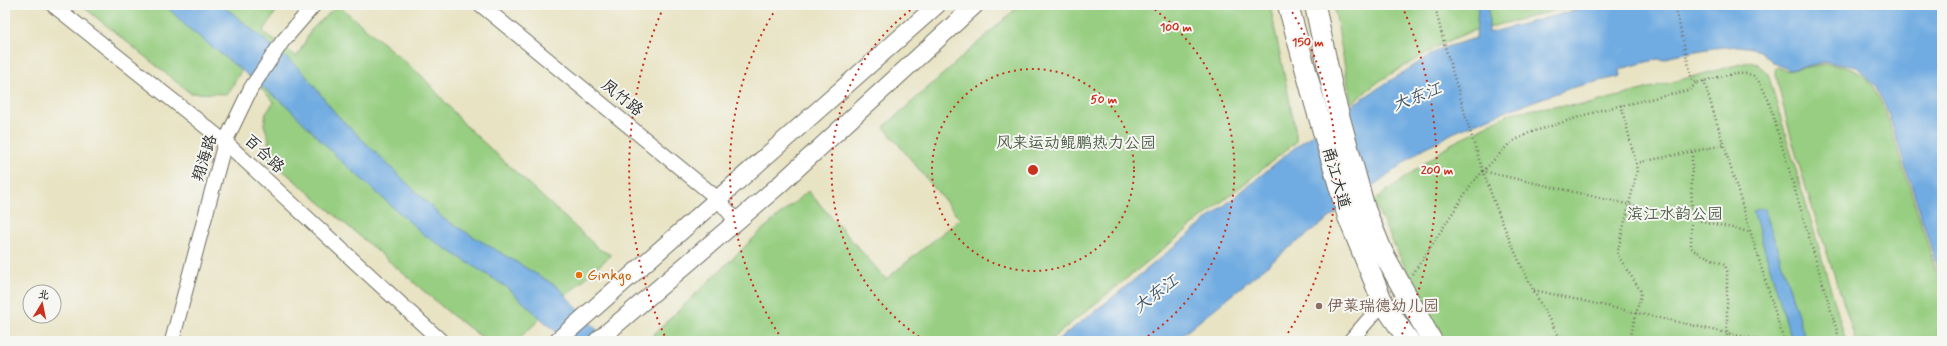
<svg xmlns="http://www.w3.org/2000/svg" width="1947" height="346" viewBox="0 0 1947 346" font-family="Mynerve,'LXGW WenKai TC',sans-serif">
  <rect width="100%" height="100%" fill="#f6f6f2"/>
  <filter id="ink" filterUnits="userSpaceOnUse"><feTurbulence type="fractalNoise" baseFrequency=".025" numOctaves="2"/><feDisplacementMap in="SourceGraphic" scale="8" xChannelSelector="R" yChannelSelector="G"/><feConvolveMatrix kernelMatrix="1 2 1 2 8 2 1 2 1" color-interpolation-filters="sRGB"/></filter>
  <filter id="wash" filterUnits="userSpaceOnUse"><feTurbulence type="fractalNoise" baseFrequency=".012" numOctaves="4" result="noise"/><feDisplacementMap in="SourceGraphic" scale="16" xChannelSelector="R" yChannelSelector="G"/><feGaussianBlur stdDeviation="0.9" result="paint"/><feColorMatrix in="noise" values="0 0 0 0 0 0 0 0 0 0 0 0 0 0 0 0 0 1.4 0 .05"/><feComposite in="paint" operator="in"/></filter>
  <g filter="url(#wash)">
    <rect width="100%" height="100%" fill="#e8e3c3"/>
    <!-- green -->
    <g fill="#97ce81" stroke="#617c56">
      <path d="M 81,5 L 280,5 L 263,32 L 297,57 L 311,30 L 338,5 L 423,77 L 466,126 L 599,249 L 611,255 L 516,341 L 487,341 L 453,316 L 266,156 L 269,139 L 264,125 L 266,113 L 274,102 L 242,69 L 228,94 L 190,93 Z"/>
      <path d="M 1020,5 L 1270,5 L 1296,133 L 1296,142 L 1049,341 L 647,341 L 762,230 L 808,191 L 886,279 L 960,219 L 884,127 Z"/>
      <path d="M 1334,5 L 1578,5 L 1494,26 L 1486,29 L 1471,31 L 1442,44 L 1381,80 L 1351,103 Z"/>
      <path d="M 1748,62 L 1758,64 L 1768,74 L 1846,341 L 1444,341 L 1432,323 L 1373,201 L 1451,144 L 1511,113 L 1553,106 L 1585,105 Z"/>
      <path d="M 1825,64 C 1865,68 1870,78 1886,113 L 1942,290 L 1942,341 L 1856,341 C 1828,253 1793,160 1775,69 L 1777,67 L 1787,71 Z"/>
    </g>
    <!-- water -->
    <g fill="#70abe1" stroke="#4e6b86">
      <path d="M 165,5 L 221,5 L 236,16 L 302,71 L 336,114 L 444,219 L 558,287 L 607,341 L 566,341 L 505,286 L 424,235 L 338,158 L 289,108 L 187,27 Z"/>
      <path d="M 1478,5 L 1489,5 L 1489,33 L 1595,5 L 1600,5 L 1602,8 L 1616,5 L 1942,5 L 1942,283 L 1888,112 L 1876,87 L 1857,67 L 1825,62 L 1790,70 L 1774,63 L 1761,52 L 1752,48 L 1738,46 L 1713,48 L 1674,55 L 1664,60 L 1658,59 L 1620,69 L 1621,76 L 1571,88 L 1506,111 L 1455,132 L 1421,150 L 1289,248 L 1175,341 L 1056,341 L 1112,298 L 1293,149 L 1352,105 L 1440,49 L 1476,38 Z"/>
      <path d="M 1764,207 L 1806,341 L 1792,341 L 1753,211 Z"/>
    </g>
  </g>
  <g filter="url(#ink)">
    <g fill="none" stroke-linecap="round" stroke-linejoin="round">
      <defs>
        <g id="minor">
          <path d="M 53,5 L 225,142 L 441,341"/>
          <path d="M 481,5 L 718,199 L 737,222"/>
          <path d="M 172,341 L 225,142 L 251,88 L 282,42 L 314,5"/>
          <path d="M 1350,341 L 1383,303"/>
        </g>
        <g id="tertiary">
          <path d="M 557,341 L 937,5"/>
          <path d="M 597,341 L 778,186 L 975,5"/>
        </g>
        <g id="secondary">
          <path d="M 1288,5 L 1315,104 L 1348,217 L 1383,303 L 1409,341"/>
          <path d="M 1315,5 L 1334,97 L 1365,209 L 1383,253 L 1432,341"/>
        </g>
      </defs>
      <!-- minor casing -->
      <use href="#minor" stroke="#6d6b60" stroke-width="16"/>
      <!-- tertiary casing -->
      <use href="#tertiary" stroke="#6d6b60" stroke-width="19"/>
      <!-- secondary casing -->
      <use href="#secondary" stroke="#6d6b60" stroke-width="22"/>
      <!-- path -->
      <g stroke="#6d6b60" stroke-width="2.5" stroke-dasharray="1 3" stroke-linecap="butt">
        <path d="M 1435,5 C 1441,35 1450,64 1459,93 C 1483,180 1514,263 1562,341"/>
        <path d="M 1675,5 L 1692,80 L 1696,83 C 1710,80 1744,68 1755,77 C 1761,83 1764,92 1768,99 L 1840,341"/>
        <path d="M 1704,81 L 1784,341"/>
        <path d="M 1621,105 L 1636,163 L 1637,171 L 1617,254 L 1640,290 L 1641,295 L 1629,341"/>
        <path d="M 1692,152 L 1691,247 L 1693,250 L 1725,265 L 1727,271 L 1727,341"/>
        <path d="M 1636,163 L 1724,145"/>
        <path d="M 1482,171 L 1750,232"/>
        <path d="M 1413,274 L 1472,183 L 1510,143 L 1529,133 L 1601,110 L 1690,90 L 1696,83"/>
        <path d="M 1534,290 L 1763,341"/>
      </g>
      <!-- minor -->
      <use href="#minor" stroke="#fff" stroke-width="14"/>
      <!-- tertiary -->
      <use href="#tertiary" stroke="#fff" stroke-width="17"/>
      <!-- secondary -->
      <use href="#secondary" stroke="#fff" stroke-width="20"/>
    </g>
  </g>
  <!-- distance rings -->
  <g fill="none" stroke="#c8321e" stroke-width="2" stroke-dasharray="2 4">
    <circle cx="1033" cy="170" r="101"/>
    <path d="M924 340A202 202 0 0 1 916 6M1150 6A202 202 0 0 1 1142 340"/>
    <path d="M782 339A303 303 0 0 1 777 7M1289 7A303 303 0 0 1 1284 339"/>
    <path d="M667 341A404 404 0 0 1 664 6M1402 6A404 404 0 0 1 1399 341"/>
  </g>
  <!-- markers -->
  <circle fill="#e8710a" stroke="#f6f6f2" stroke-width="1.5" cx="579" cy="275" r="4"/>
  <circle fill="#8d6e63" stroke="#f6f6f2" stroke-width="1.5" cx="1319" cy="306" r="4"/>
  <g text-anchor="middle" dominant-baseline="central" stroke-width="4" stroke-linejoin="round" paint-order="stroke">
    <!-- street labels -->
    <g font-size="16" fill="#2b2b2b" stroke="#f6f6f2">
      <text transform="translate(622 98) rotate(39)">凤竹路</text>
      <text transform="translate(264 154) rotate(43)">百合路</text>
      <text transform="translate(205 158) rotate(-73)">翔海路</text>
      <text transform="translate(1336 178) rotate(74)">甬江大道</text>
    </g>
    <!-- park labels -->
    <g font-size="16" fill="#4b5c45" stroke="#f6f6f2">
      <text x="1076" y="143">风来运动鲲鹏热力公园</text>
      <text x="1675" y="214">滨江水韵公园</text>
    </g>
    <!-- food labels -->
    <g font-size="16" fill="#c56008" stroke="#f6f6f2" text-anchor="start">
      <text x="587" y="275">Ginkgo</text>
    </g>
    <!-- education labels -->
    <g font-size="16" fill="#785e54" stroke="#f6f6f2" text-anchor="start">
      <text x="1327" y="306">伊莱瑞德幼儿园</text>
    </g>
    <!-- water labels -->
    <g font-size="17" font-style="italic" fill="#43586b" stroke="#f6f6f2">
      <text transform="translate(1417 97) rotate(-21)">大东江</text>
      <text transform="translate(1156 294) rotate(-37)">大东江</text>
    </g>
  </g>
  <circle cx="1033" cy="170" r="6" fill="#c8321e" stroke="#f6f6f2" stroke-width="2"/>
  <g font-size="12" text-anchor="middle" font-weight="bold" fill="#c8321e" stroke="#f6f6f2" stroke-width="4" stroke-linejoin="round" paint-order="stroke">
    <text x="1176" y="31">100 m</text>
    <text x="1308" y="46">150 m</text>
    <text x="1104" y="103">50 m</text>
    <text x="1437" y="174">200 m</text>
  </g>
  <!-- margin -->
  <rect width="1947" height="346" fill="none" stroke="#f6f6f2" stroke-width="20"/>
  <!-- north arrow -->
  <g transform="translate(42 304) rotate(10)"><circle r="19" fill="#f6f6f2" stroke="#a5a5a2"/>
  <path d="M0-3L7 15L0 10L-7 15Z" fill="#c8321e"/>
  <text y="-6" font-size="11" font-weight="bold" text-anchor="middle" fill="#2b2b2b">北</text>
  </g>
</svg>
